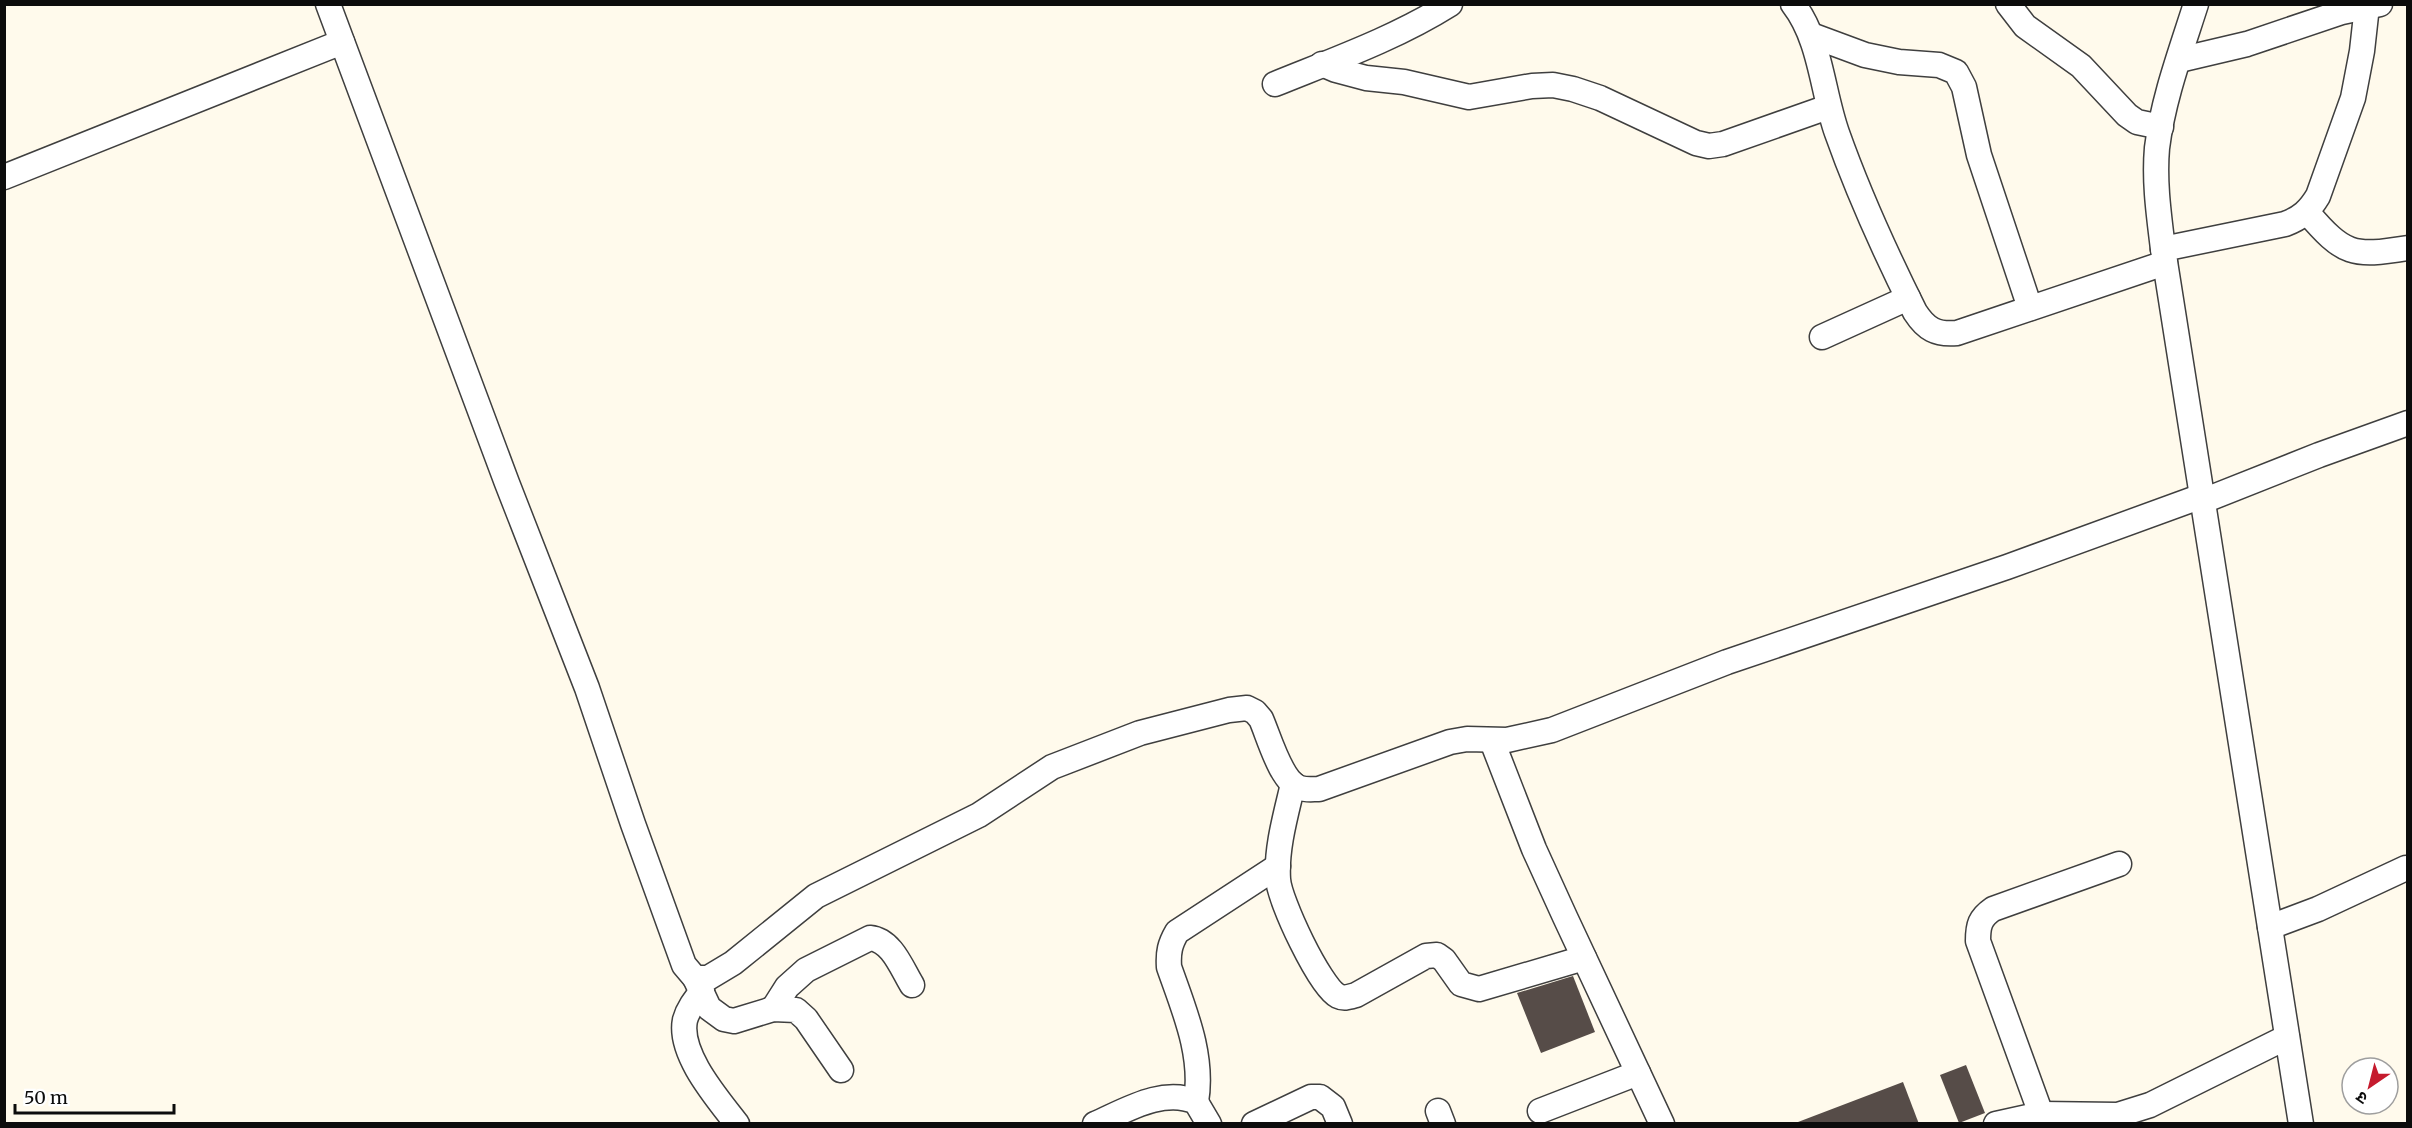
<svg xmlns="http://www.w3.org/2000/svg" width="2412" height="1128" viewBox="0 0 2412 1128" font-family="Merriweather,'Noto Sans Devanagari',serif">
  <rect width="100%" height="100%" fill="#fffaec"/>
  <!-- building -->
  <g fill="#564c48">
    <path d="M 1573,976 L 1595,1032 L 1541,1053 L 1517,993 Z"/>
    <path d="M 1966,1065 L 1985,1113 L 1959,1123 L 1940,1075 Z"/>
    <path d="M 1903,1082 L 1919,1124 L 1798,1124 L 1798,1122 Z"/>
  </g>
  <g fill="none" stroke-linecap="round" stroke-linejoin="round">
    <defs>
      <g id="minor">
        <path d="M 328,4 L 507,483 L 587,688 L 633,824 L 684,965 L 695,978 L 708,978 L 733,963 L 816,896 L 979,815 L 1052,767 L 1140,733 L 1229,710 L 1247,708 L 1255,712 L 1261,719 C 1269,737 1281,782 1300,788 C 1306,790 1313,789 1319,789 L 1450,742 L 1467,739 L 1507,740 L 1552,730 L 1727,662 L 2007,567 L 2202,496"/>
        <path d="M 1793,4 C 1821,40 1822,91 1837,133 C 1859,195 1886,254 1915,312 C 1926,329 1936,335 1957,333 L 2165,263"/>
        <path d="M 2008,4 L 2025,26 L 2081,66 L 2127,115 L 2137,122 L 2161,127"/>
        <path d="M 2196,4 C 2181,51 2163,99 2157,148 C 2154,182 2159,216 2163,249 L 2301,1124"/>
        <path d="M 1811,35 L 1865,55 L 1899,62 L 1939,65 L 1956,72 L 1964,87 L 1979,155 L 2030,308"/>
        <path d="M 2179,60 L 2247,44 L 2342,12 L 2380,4"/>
        <path d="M 1322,64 L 1336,70 L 1366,78 L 1404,82 L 1469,97 L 1532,86 L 1553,85 L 1573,89 L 1600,98 L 1696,143 L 1709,146 L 1723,144 L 1828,107"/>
        <path d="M 1275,84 C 1334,60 1396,38 1450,4"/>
        <path d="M 4,177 L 342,42"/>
        <path d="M 2307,212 C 2344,255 2352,257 2408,248"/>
        <path d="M 2163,249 L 2285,224 C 2301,218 2309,211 2318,196 L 2353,98 L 2362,51 L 2367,6"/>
        <path d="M 1822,337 L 1908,298"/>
        <path d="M 2203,501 L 2319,455 L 2408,423"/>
        <path d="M 1492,741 L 1534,849 L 1565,917 L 1662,1124"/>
        <path d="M 1293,784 C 1286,814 1276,848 1278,879 C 1279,900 1320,987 1338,996 C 1344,999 1349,997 1356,995 L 1426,956 L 1437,955 L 1444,960 L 1461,984 L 1479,989 L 1584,958"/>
        <path d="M 2270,927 L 2318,909 L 2406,868"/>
        <path d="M 695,978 L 709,1008 L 724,1019 L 734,1021 L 773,1009 L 796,1010 L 806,1019 L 841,1070"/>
        <path d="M 702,991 C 695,1000 688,1009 685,1020 C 678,1054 718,1099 737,1124"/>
        <path d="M 773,1009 L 787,987 L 806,970 L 870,938 C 892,940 902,969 912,985"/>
        <path d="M 1196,1102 C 1204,1055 1184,1010 1169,967 C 1168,952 1170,944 1177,932 L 1278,866"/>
        <path d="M 1438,1111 L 1443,1124"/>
        <path d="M 1540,1111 L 1638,1073"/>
        <path d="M 2041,1114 L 1978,941 C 1978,925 1980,918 1993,909 L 2119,864"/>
        <path d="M 1095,1124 C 1125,1111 1163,1087 1196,1102 L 1209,1124"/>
        <path d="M 1254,1124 L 1311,1097 L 1320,1097 L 1333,1107 L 1340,1124"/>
        <path d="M 1996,1124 L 2041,1114 L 2118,1115 L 2150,1105 L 2287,1037"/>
      </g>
    </defs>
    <!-- minor casing -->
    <use href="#minor" stroke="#3f3f3f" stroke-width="27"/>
    <!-- minor -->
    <use href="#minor" stroke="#fff" stroke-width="24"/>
  </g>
  <!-- border -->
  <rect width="2412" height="1128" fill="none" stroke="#0c0c0c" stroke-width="12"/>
  <!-- north arrow -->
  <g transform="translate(2370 1086) rotate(215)"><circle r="28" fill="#ffffff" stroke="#9e9e9e" stroke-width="1.5"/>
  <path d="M0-4.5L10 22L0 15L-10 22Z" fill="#c51b2e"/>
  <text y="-9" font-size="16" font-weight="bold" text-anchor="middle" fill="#0c0c0c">उ</text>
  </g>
  <!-- scale -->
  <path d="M15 1104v9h159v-9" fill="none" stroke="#0c0c0c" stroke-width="3"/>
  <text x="24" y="1104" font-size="18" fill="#0c0c0c" stroke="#ffffff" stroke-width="4.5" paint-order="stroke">50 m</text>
</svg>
